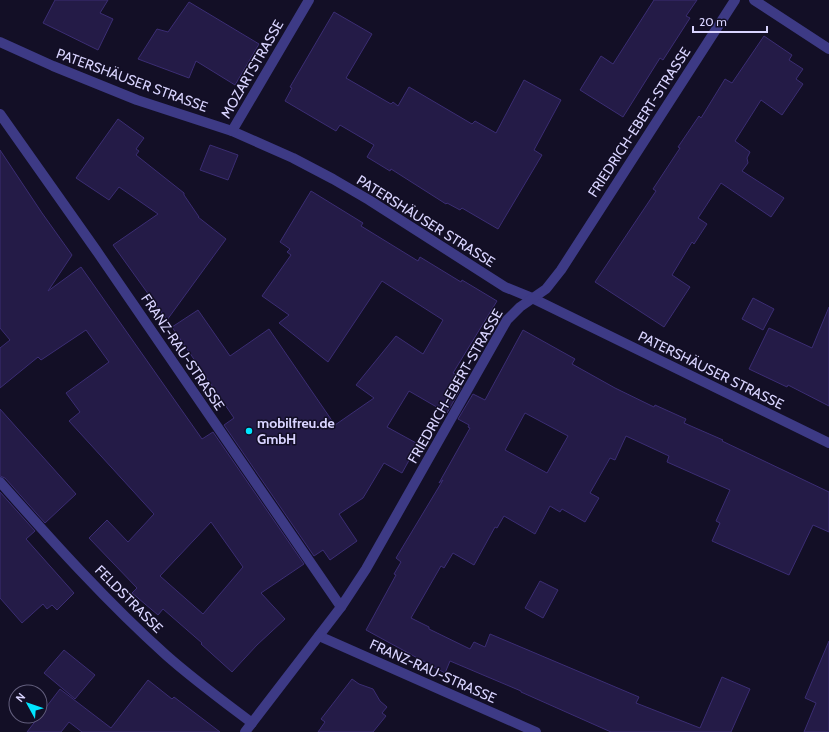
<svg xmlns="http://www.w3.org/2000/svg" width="829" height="732" viewBox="0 0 829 732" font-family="Cabin,sans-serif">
  <rect width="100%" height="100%" fill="#130f26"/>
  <!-- building -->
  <g fill="#241b47" stroke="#3b2d73" fill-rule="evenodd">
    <path d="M 55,0 L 108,0 L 100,13 L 113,19 L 98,50 L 43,23 Z"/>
    <path d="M 654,0 L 697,0 L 686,16 L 690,18 L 663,60 L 660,58 L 623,117 L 580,90 L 601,56 L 613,64 Z"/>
    <path d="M 189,2 L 259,44 L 235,85 L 196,61 L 189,78 L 138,59 L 157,29 L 168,32 Z"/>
    <path d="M 334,12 L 372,34 L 346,78 L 391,104 L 393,102 L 398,106 L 409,87 L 472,124 L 475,121 L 496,133 L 524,80 L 561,100 L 534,150 L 542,155 L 498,229 L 462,208 L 460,210 L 447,203 L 446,204 L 391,169 L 390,171 L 367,157 L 374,145 L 340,125 L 336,131 L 285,101 L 292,88 L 290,87 Z"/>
    <path d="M 764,36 L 792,55 L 789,60 L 803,69 L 796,79 L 803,84 L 782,115 L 761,100 L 735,141 L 750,152 L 747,158 L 748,163 L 742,171 L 784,198 L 771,217 L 721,183 L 698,218 L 707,224 L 694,244 L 692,242 L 672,275 L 690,287 L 664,327 L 595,282 L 656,191 L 653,189 L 680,148 L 678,147 L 699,116 L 701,118 L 725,79 L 732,83 Z"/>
    <path d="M 118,119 L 144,138 L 136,149 L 139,151 L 136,155 L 184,193 L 184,195 L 199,217 L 198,217 L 226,239 L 167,320 L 113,245 L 158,214 L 119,187 L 109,200 L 76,178 Z"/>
    <path d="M 210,145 L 238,155 L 228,180 L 200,170 Z"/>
    <path d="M 0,150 L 42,213 L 72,255 L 48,291 L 81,267 L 202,439 L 213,432 L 304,564 L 261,593 L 285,619 L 257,645 L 232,672 L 201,644 L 202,643 L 163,609 L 158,615 L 132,593 L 137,588 L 89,538 L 107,520 L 128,542 L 154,514 L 69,421 L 80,412 L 66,393 L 109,362 L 86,330 L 41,360 L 38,357 L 0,388 L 0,348 L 10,340 L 0,328 ZM 211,522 L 243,567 L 203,614 L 160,576 Z"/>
    <path d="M 311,191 L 363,223 L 361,226 L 418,261 L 420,257 L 461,282 L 462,280 L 497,301 L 453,373 L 455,374 L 451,382 L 461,388 L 447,413 L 409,391 L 387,427 L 418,444 L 402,473 L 384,463 L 363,498 L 339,514 L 357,541 L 330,560 L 323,550 L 314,556 L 224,425 L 234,418 L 172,327 L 198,310 L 230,356 L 269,329 L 335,425 L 374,398 L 356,385 L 396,336 L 423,354 L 443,320 L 382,281 L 328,362 L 279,323 L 289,315 L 262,296 L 291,255 L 287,252 L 290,249 L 280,242 Z"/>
    <path d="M 753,298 L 774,309 L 763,330 L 742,319 Z"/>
    <path d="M 829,307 L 829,406 L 788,385 L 787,387 L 749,369 L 769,328 L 812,348 Z"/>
    <path d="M 523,330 L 575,359 L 572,364 L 615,388 L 654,407 L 655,405 L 686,419 L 684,423 L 723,440 L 722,441 L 829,492 L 829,532 L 813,525 L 789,575 L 712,541 L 720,523 L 716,521 L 730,490 L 667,462 L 669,456 L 626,436 L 615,460 L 610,458 L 590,493 L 599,498 L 585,522 L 562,509 L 560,512 L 550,506 L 535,534 L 504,516 L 497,528 L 495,527 L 474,565 L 453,553 L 444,568 L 441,566 L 411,618 L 429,627 L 429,629 L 470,649 L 474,642 L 485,647 L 490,634 L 639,697 L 636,703 L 700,728 L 722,677 L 750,689 L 731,732 L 611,732 L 521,692 L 521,691 L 450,661 L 445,673 L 366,630 L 396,575 L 394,574 L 401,562 L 396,558 L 443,480 L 439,483 L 470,428 L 468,427 L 469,425 L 458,419 L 473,394 L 485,400 ZM 525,413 L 568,436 L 547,473 L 505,450 Z"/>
    <path d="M 0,409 L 76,494 L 45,523 L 5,478 L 0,476 Z"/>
    <path d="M 0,492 L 35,531 L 26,539 L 74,593 L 57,610 L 52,605 L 47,609 L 43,604 L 22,623 L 0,598 Z"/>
    <path d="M 540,581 L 558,590 L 543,618 L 525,608 Z"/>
    <path d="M 829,641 L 829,732 L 804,732 L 816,703 L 805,698 Z"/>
    <path d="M 64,650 L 95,675 L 75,699 L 44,673 Z"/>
    <path d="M 352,679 L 359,684 L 373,689 L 380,701 L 387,707 L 382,713 L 386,716 L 373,732 L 318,732 L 325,722 L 321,719 Z"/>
    <path d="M 148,680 L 172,699 L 174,697 L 220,732 L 82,732 L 69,722 L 61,732 L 27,732 L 60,689 L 111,728 Z"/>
  </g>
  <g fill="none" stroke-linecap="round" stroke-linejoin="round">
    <!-- street -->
    <g stroke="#3d3a85" stroke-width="10">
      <path d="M 754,0 L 829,49"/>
      <path d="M 0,42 L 53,66 L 137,100 L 232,131 L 293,158 L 333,179 L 369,200 L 505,287 L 532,298 L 829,443"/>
      <path d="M 0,114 L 96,250 L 341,607"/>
      <path d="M 232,131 L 309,0"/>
      <path d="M 0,482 C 53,542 107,602 166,655 C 193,679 223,701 252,723"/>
      <path d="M 319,636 L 536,732"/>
      <path d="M 245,732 L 341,607 L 366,569 L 507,320 L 520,307 L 546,289 L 561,270 L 735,0"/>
    </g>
  </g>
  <!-- markers -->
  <circle fill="#00e5ff" stroke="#130f26" stroke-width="1.5" cx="249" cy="431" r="4"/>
  <g text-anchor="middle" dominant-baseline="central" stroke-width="3" stroke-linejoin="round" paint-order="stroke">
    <!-- street labels -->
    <g font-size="14" fill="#d9d4ff" stroke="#130f26">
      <text transform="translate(252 69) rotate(-60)">MOZARTSTRASSE</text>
      <text transform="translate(132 80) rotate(20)">PATERSHÄUSER STRASSE</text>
      <text transform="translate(639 122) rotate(-57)">FRIEDRICH-EBERT-STRASSE</text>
      <text transform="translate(426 221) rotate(32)">PATERSHÄUSER STRASSE</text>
      <text transform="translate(183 352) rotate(56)">FRANZ-RAU-STRASSE</text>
      <text transform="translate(711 370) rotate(26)">PATERSHÄUSER STRASSE</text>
      <text transform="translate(455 386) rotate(-60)">FRIEDRICH-EBERT-STRASSE</text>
      <text transform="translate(129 599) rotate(45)">FELDSTRASSE</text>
      <text transform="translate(433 671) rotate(24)">FRANZ-RAU-STRASSE</text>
    </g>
    <!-- poi labels -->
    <g font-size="14" font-weight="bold" fill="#d9d4ff" stroke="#130f26" text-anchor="start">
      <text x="257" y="423">mobilfreu.de<tspan x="257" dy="16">GmbH</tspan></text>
    </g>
  </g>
  <!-- north arrow -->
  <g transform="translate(28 704) rotate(310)"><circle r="19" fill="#130f26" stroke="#625e7d"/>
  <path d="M0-3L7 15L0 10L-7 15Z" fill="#00e5ff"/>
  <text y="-6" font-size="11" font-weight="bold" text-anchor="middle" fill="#d9d4ff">N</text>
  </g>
  <!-- scale -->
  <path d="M693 26v6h74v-6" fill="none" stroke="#d9d4ff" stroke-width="2"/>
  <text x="699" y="26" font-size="12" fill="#d9d4ff" stroke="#130f26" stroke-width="3" paint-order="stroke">20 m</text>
</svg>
